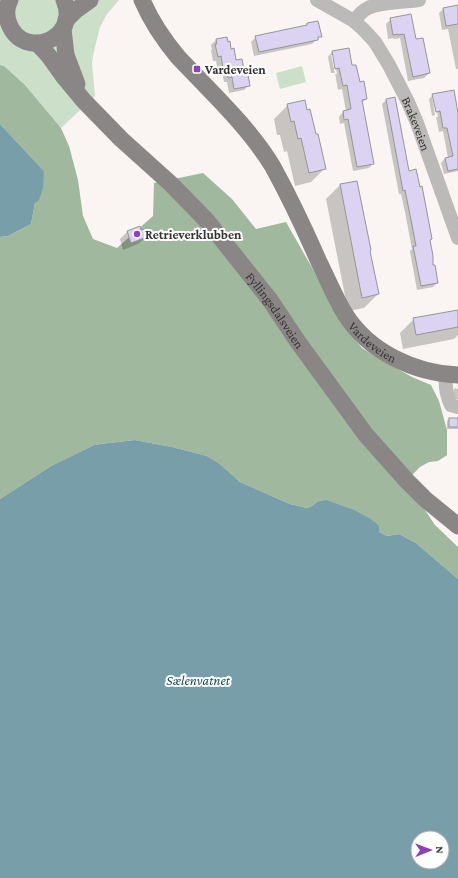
<svg xmlns="http://www.w3.org/2000/svg" width="458" height="878" viewBox="0 0 458 878" font-family="'Crimson Pro',serif">
  <rect width="100%" height="100%" fill="#faf5f3"/>
  <!-- green -->
  <g fill="#cbdfc9">
    <path d="M 0,0 L 119,0 L 107,14 L 100,27 L 94,51 L 92,63 L 95,96 L 61,128 L 25,85 L 4,66 L 0,65 Z"/>
    <path d="M 302,66 L 306,82 L 280,89 L 276,73 Z"/>
  </g>
  <!-- forest -->
  <path fill="#a0b89d" d="M 0,65 L 4,66 L 25,85 L 61,128 L 69,146 L 78,180 L 83,216 L 93,239 L 117,248 L 153,216 L 154,183 L 203,173 L 232,199 L 256,229 L 286,222 L 348,331 L 362,348 L 378,358 L 412,377 L 431,385 L 439,401 L 447,430 L 447,455 L 438,461 L 429,462 L 420,467 L 411,476 L 411,489 L 435,525 L 458,547 L 458,579 L 416,543 L 399,534 L 387,536 L 317,502 L 312,506 L 307,508 L 290,504 L 240,482 L 220,464 L 207,456 L 172,447 L 135,440 L 100,444 L 94,445 L 51,466 L 0,499 L 0,237 L 8,236 L 31,224 L 35,203 L 44,171 L 0,124 Z"/>
  <!-- water -->
  <g fill="#789eaa" fill-rule="evenodd">
    <path d="M 0,124 L 44,171 L 43,188 L 39,200 L 35,203 L 31,224 L 8,236 L 0,237 Z"/>
    <path d="M 135,440 L 172,447 L 207,456 L 220,464 L 240,482 L 290,504 L 307,508 L 312,506 L 317,502 L 326,500 L 354,510 L 371,519 L 379,526 L 379,532 L 387,536 L 399,534 L 416,543 L 458,579 L 458,878 L 0,878 L 0,499 L 51,466 L 94,445 L 100,444 ZM 418,838 L 442,838 L 442,862 L 418,862 Z"/>
  </g>
  <!-- shadow -->
  <g fill="#0003" fill-rule="evenodd">
    <path d="M 458,6 L 458,69 L 456,69 L 448,29 L 442,30 L 439,13 L 444,8 Z"/>
    <path d="M 391,19 L 416,41 L 429,73 L 424,78 L 408,81 L 400,38 L 394,39 L 393,38 L 388,39 L 386,24 Z"/>
    <path d="M 307,24 L 320,36 L 312,44 L 254,56 L 251,42 L 256,37 L 304,27 Z"/>
    <path d="M 216,40 L 230,50 L 236,61 L 243,71 L 249,85 L 244,90 L 229,93 L 227,82 L 224,82 L 222,71 L 218,72 L 216,61 L 213,61 L 211,50 L 212,49 L 211,45 Z"/>
    <path d="M 332,52 L 352,67 L 366,99 L 362,103 L 373,163 L 369,168 L 353,171 L 344,123 L 340,124 L 339,117 L 343,112 L 346,111 L 342,89 L 338,90 L 335,73 L 331,73 L 328,57 ZM 331,55 L 334,55 L 337,74 L 335,74 Z"/>
    <path d="M 433,95 L 458,118 L 458,171 L 444,174 L 441,163 L 445,158 L 448,158 L 443,131 L 439,132 L 436,117 L 438,117 L 434,97 L 432,97 L 435,115 L 432,116 L 429,99 Z"/>
    <path d="M 394,98 L 408,172 L 429,241 L 432,266 L 437,283 L 433,287 L 417,290 L 410,251 L 412,249 L 405,212 L 401,194 L 399,194 L 382,104 L 386,100 Z"/>
    <path d="M 288,105 L 325,168 L 311,182 L 295,186 L 287,151 L 284,152 L 280,135 L 277,135 L 274,119 Z"/>
    <path d="M 340,185 L 369,251 L 378,294 L 364,308 L 348,311 L 326,199 Z"/>
    <path d="M 127,232 L 146,237 L 138,244 L 123,250 L 120,239 Z"/>
    <path d="M 458,311 L 458,335 L 454,339 L 403,349 L 400,333 L 414,319 Z"/>
    <path d="M 455,388 L 458,389 L 458,399 L 455,399 L 453,391 Z"/>
    <path d="M 449,419 L 458,419 L 458,429 L 447,429 L 447,421 Z"/>
  </g>
  <!-- building -->
  <g fill="#dcd3f3" stroke="#969599">
    <path d="M 458,5 L 458,24 L 446,26 L 443,8 Z"/>
    <path d="M 411,14 L 416,39 L 423,38 L 430,73 L 413,77 L 404,34 L 398,35 L 398,34 L 393,35 L 390,18 Z"/>
    <path d="M 318,21 L 322,37 L 318,37 L 318,40 L 259,52 L 255,36 L 307,25 L 307,23 Z"/>
    <path d="M 227,37 L 228,42 L 230,41 L 231,49 L 234,48 L 236,60 L 242,59 L 244,70 L 247,69 L 250,86 L 234,89 L 232,77 L 228,78 L 226,67 L 223,68 L 221,56 L 218,57 L 215,44 L 217,44 L 216,39 Z"/>
    <path d="M 349,48 L 352,65 L 356,65 L 360,82 L 364,81 L 367,99 L 362,100 L 374,164 L 357,167 L 348,119 L 344,120 L 343,111 L 351,109 L 347,85 L 343,86 L 339,68 L 335,69 L 332,51 Z"/>
    <path d="M 454,90 L 458,113 L 458,169 L 448,171 L 445,158 L 453,156 L 447,128 L 443,128 L 440,111 L 436,112 L 432,94 Z"/>
    <path d="M 395,97 L 409,171 L 416,169 L 420,187 L 422,186 L 432,239 L 430,240 L 433,256 L 433,265 L 435,265 L 438,283 L 421,286 L 413,246 L 416,246 L 412,225 L 405,190 L 403,191 L 386,99 Z"/>
    <path d="M 305,100 L 307,110 L 310,109 L 316,134 L 318,134 L 326,169 L 309,173 L 301,138 L 298,139 L 294,121 L 291,122 L 287,104 Z"/>
    <path d="M 357,181 L 371,250 L 370,251 L 379,294 L 362,298 L 340,184 Z"/>
    <path d="M 140,226 L 141,230 L 144,229 L 147,237 L 131,243 L 127,231 Z"/>
    <path d="M 458,310 L 458,327 L 416,335 L 413,318 Z"/>
    <rect x="449" y="418" width="9" height="9"/>
  </g>
  <g fill="none" stroke-linecap="round" stroke-linejoin="round">
    <!-- minor -->
    <g stroke="#bcb9b9" stroke-width="14">
      <path id="s1" d="M 317,0 L 354,21 L 364,30 L 375,42 L 389,65 L 408,102 L 417,123 L 458,238"/>
      <path d="M 354,21 C 358,16 363,10 368,8 C 380,2 405,2 419,0"/>
      <path d="M 446,375 C 445,385 446,395 451,405 L 458,407"/>
    </g>
    <!-- major -->
    <g stroke="#8b8686" stroke-width="17">
      <path d="M 10,0 C 6,7 6,16 9,24 C 24,62 81,38 64,0"/>
      <path id="s2" d="M 142,0 C 151,21 163,39 178,57 C 210,91 249,127 273,167 C 290,198 305,230 319,262 C 328,280 335,298 345,314 C 369,352 414,373 458,375"/>
      <path d="M 66,20 L 76,10 L 90,0"/>
      <path d="M 63,29 L 66,55 L 77,84"/>
      <path id="s3" d="M 37,43 L 49,56 L 64,77 L 84,101 L 121,139 L 171,184 L 208,222 L 270,300 L 298,342 L 366,435 L 407,481 L 425,499 L 458,526"/>
    </g>
  </g>
  <!-- markers -->
  <g fill="#8c43b5" stroke="#fff" stroke-width="1.5">
    <rect x="193" y="65" width="8" height="8" rx="2"/>
    <circle cx="137" cy="234" r="4"/>
  </g>
  <g text-anchor="middle" dominant-baseline="central" stroke-width="4" stroke-linejoin="round" paint-order="stroke">
    <!-- poi labels -->
    <g font-size="13" font-weight="bold" fill="#363433" stroke="#fff" text-anchor="start">
      <text x="205" y="69">Vardeveien</text>
      <text x="145" y="234">Retrieverklubben</text>
    </g>
    <!-- street labels -->
    <g font-size="13" fill="#363433" stroke="#fff">
      <text stroke="none"><textPath href="#s1" startOffset="164">Brakeveien</textPath></text>
      <text stroke="none"><textPath href="#s3" startOffset="359">Fyllingsdalsveien</textPath></text>
      <text stroke="none"><textPath href="#s2" startOffset="417">Vardeveien</textPath></text>
    </g>
    <!-- water labels -->
    <g font-size="14" font-style="italic" fill="#164d5b" stroke="#fff">
      <text x="198" y="680">Sælenvatnet</text>
    </g>
  </g>
  <!-- north arrow -->
  <g transform="translate(430 850) rotate(89)"><circle r="19" fill="#ffffff" stroke="#afaead"/>
  <path d="M0-3L7 15L0 10L-7 15Z" fill="#8c43b5"/>
  <text y="-6" font-size="11" font-weight="bold" text-anchor="middle" fill="#363433">N</text>
  </g>
</svg>
